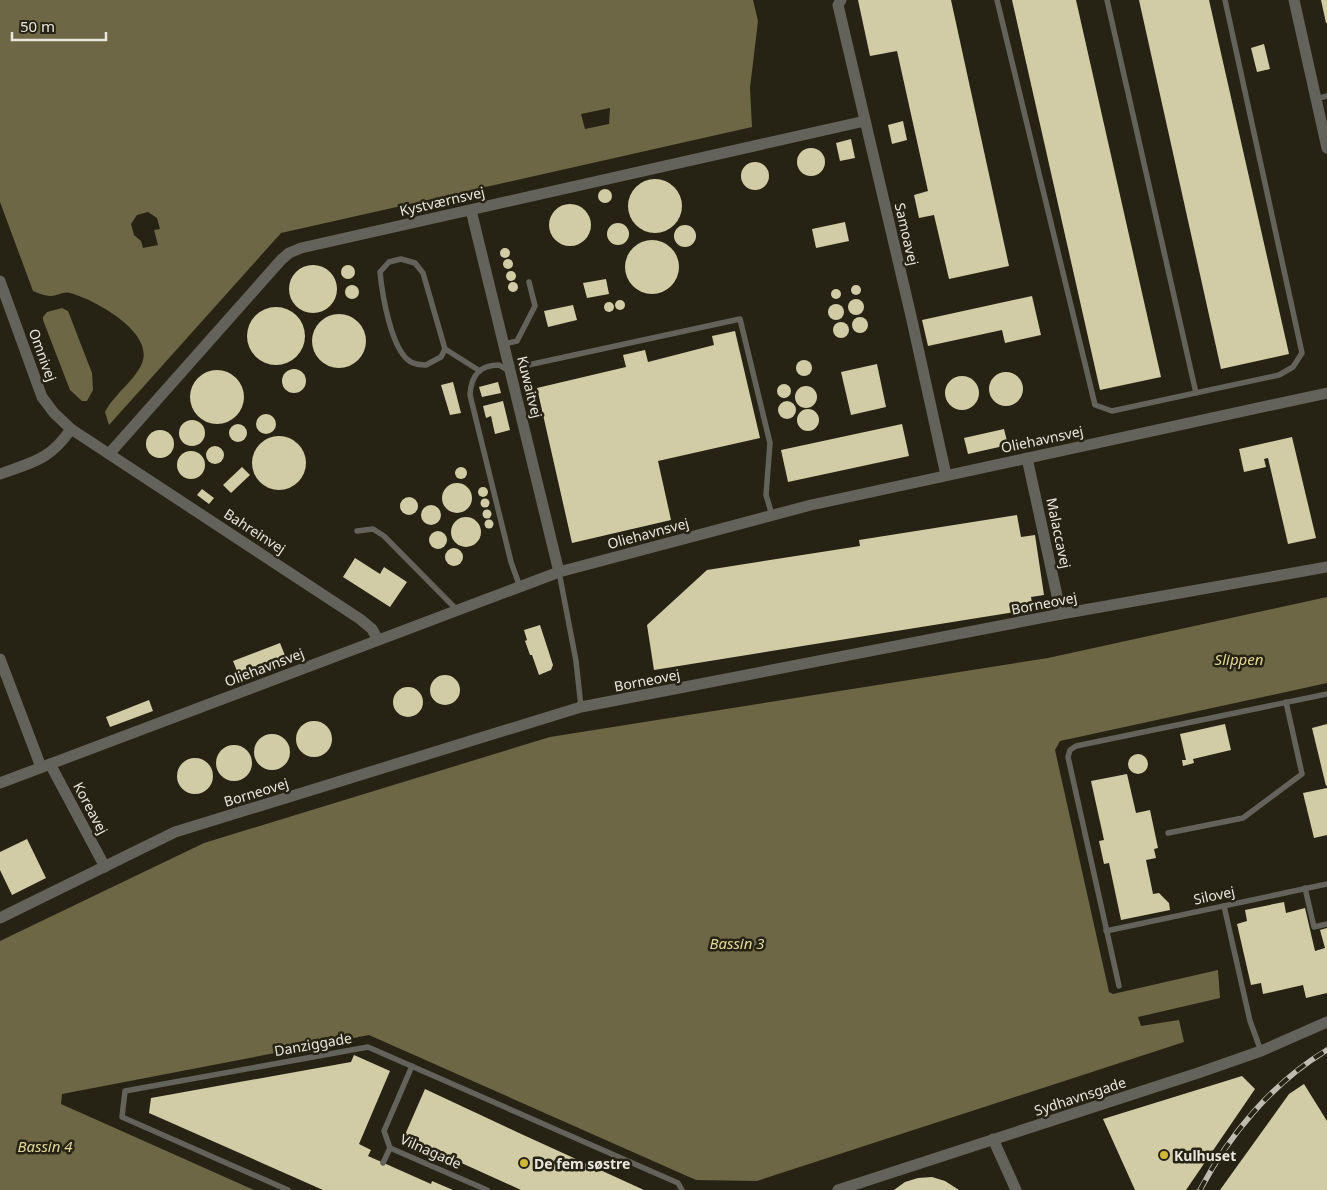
<svg xmlns="http://www.w3.org/2000/svg" width="1327" height="1190" viewBox="0 0 1327 1190" font-family="'Noto Sans',sans-serif">
  <rect width="100%" height="100%" fill="#262314"/>
  <!-- water -->
  <g fill="#6d6745" fill-rule="evenodd">
    <path d="M 0,0 L 753,0 L 758,21 L 750,88 L 752,127 L 281,233 L 109,425 L 105,412 C 114,394 139,377 143,360 C 151,330 93,299 70,293 C 64,291 57,296 51,296 C 45,296 38,293 33,291 L 0,202 ZM 610,108 L 609,124 L 585,129 L 581,114 ZM 148,212 L 157,218 L 160,229 L 154,230 L 158,245 L 143,248 L 141,241 L 134,235 L 131,224 L 137,215 Z"/>
    <path d="M 62,308 L 68,311 L 92,373 L 93,390 L 87,401 L 82,401 L 70,390 L 43,320 L 43,317 L 47,312 Z"/>
    <path d="M 1327,597 L 1327,683 L 1060,741 L 1055,750 L 1109,992 L 1113,994 L 1218,970 L 1220,998 L 1138,1017 L 1141,1026 L 1179,1020 L 1184,1042 L 757,1181 L 696,1180 L 369,1035 L 62,1094 L 61,1104 L 254,1190 L 0,1190 L 0,941 L 204,843 L 550,737 L 1048,658 Z"/>
  </g>
  <!-- building -->
  <g fill="#d2cca6">
    <path d="M 858,0 L 951,0 L 1009,266 L 949,279 L 934,215 L 919,218 L 914,195 L 928,191 L 897,51 L 870,56 Z"/>
    <path d="M 1012,0 L 1076,0 L 1161,377 L 1100,390 Z"/>
    <path d="M 1139,0 L 1209,0 L 1289,354 L 1221,369 Z"/>
    <path d="M 1321,0 L 1327,0 L 1327,23 L 1326,23 Z"/>
    <path d="M 1264,44 L 1270,69 L 1257,72 L 1251,48 Z"/>
    <path d="M 903,121 L 907,140 L 892,144 L 888,125 Z"/>
    <path d="M 851,139 L 855,158 L 840,161 L 836,143 Z"/>
    <circle cx="811" cy="162" r="14"/>
    <circle cx="755" cy="176" r="14"/>
    <circle cx="655" cy="206" r="27"/>
    <circle cx="605" cy="196" r="7"/>
    <circle cx="570" cy="225" r="21"/>
    <path d="M 845,222 L 849,241 L 816,248 L 812,229 Z"/>
    <circle cx="618" cy="234" r="11"/>
    <circle cx="685" cy="236" r="11"/>
    <circle cx="652" cy="267" r="27"/>
    <circle cx="505" cy="253" r="5"/>
    <circle cx="508" cy="264" r="5"/>
    <circle cx="348" cy="272" r="7"/>
    <circle cx="313" cy="289" r="24"/>
    <circle cx="511" cy="276" r="5"/>
    <path d="M 606,279 L 609,294 L 587,298 L 583,283 Z"/>
    <circle cx="513" cy="287" r="5"/>
    <circle cx="352" cy="292" r="7"/>
    <circle cx="856" cy="290" r="5"/>
    <circle cx="836" cy="294" r="5"/>
    <path d="M 1032,296 L 1041,335 L 1005,343 L 1002,330 L 928,346 L 922,320 Z"/>
    <circle cx="856" cy="307" r="8"/>
    <circle cx="620" cy="305" r="5"/>
    <circle cx="609" cy="307" r="5"/>
    <circle cx="836" cy="312" r="8"/>
    <path d="M 573,305 L 577,320 L 548,327 L 544,311 Z"/>
    <circle cx="276" cy="336" r="29"/>
    <circle cx="339" cy="341" r="27"/>
    <circle cx="860" cy="325" r="8"/>
    <circle cx="841" cy="330" r="8"/>
    <path d="M 735,331 L 760,438 L 658,461 L 671,520 L 572,543 L 537,388 L 626,367 L 623,355 L 645,350 L 648,362 L 714,345 L 712,336 Z"/>
    <circle cx="804" cy="368" r="8"/>
    <path d="M 877,364 L 886,407 L 851,415 L 841,372 Z"/>
    <circle cx="294" cy="381" r="12"/>
    <circle cx="217" cy="397" r="27"/>
    <circle cx="1006" cy="389" r="17"/>
    <circle cx="962" cy="393" r="17"/>
    <path d="M 453,382 L 461,413 L 450,415 L 441,385 Z"/>
    <path d="M 498,382 L 501,393 L 482,397 L 479,387 Z"/>
    <circle cx="784" cy="391" r="7"/>
    <circle cx="806" cy="397" r="11"/>
    <path d="M 503,401 L 510,430 L 495,434 L 491,416 L 486,418 L 483,406 Z"/>
    <circle cx="787" cy="410" r="9"/>
    <circle cx="808" cy="420" r="11"/>
    <circle cx="266" cy="424" r="10"/>
    <circle cx="192" cy="433" r="13"/>
    <path d="M 902,424 L 909,456 L 788,482 L 781,450 Z"/>
    <circle cx="238" cy="433" r="9"/>
    <path d="M 1004,429 L 1008,445 L 968,454 L 964,438 Z"/>
    <circle cx="160" cy="444" r="14"/>
    <circle cx="279" cy="463" r="27"/>
    <path d="M 1292,437 L 1316,538 L 1288,544 L 1268,458 L 1264,459 L 1266,467 L 1244,472 L 1239,449 Z"/>
    <circle cx="215" cy="455" r="9"/>
    <circle cx="191" cy="465" r="14"/>
    <circle cx="461" cy="473" r="6"/>
    <path d="M 242,467 L 250,475 L 231,493 L 223,485 Z"/>
    <circle cx="457" cy="498" r="15"/>
    <circle cx="483" cy="492" r="5"/>
    <path d="M 202,489 L 214,498 L 209,504 L 197,495 Z"/>
    <circle cx="409" cy="506" r="9"/>
    <circle cx="485" cy="503" r="4.5"/>
    <circle cx="431" cy="515" r="10"/>
    <circle cx="487" cy="514" r="4.5"/>
    <path d="M 1017,515 L 1021,537 L 1035,535 L 1044,595 L 1031,597 L 1033,609 L 654,670 L 647,625 L 707,570 L 860,546 L 859,540 Z"/>
    <circle cx="466" cy="532" r="15"/>
    <circle cx="489" cy="524" r="4.5"/>
    <circle cx="438" cy="540" r="9"/>
    <circle cx="454" cy="557" r="9"/>
    <path d="M 355,558 L 380,574 L 384,567 L 407,582 L 390,607 L 343,577 Z"/>
    <path d="M 540,625 L 553,665 L 551,670 L 539,675 L 532,655 L 530,655 L 525,641 L 527,640 L 524,630 Z"/>
    <path d="M 280,643 L 286,658 L 239,676 L 233,661 Z"/>
    <circle cx="445" cy="690" r="15"/>
    <circle cx="408" cy="702" r="15"/>
    <path d="M 149,700 L 153,711 L 110,727 L 106,717 Z"/>
    <circle cx="314" cy="739" r="18"/>
    <path d="M 1225,724 L 1231,750 L 1193,759 L 1194,763 L 1183,766 L 1182,760 L 1186,760 L 1180,734 Z"/>
    <path d="M 1327,724 L 1327,785 L 1326,786 L 1312,728 Z"/>
    <circle cx="272" cy="752" r="18"/>
    <circle cx="234" cy="763" r="18"/>
    <circle cx="1138" cy="764" r="10"/>
    <circle cx="195" cy="776" r="18"/>
    <path d="M 1127,774 L 1136,813 L 1150,810 L 1158,848 L 1154,849 L 1156,858 L 1146,860 L 1153,894 L 1159,893 L 1169,903 L 1170,910 L 1121,920 L 1109,863 L 1104,864 L 1099,841 L 1104,840 L 1091,781 Z"/>
    <path d="M 1327,788 L 1327,835 L 1314,838 L 1303,793 Z"/>
    <path d="M 27,839 L 46,878 L 12,895 L 0,870 L 0,852 Z"/>
    <path d="M 1284,902 L 1286,913 L 1305,908 L 1315,951 L 1325,948 L 1320,930 L 1327,928 L 1327,993 L 1306,998 L 1303,985 L 1263,994 L 1261,983 L 1251,985 L 1237,924 L 1247,921 L 1245,910 Z"/>
    <path d="M 354,1055 L 390,1071 L 359,1144 L 371,1150 L 368,1156 L 431,1184 L 432,1181 L 453,1190 L 323,1190 L 149,1113 L 151,1098 L 351,1062 Z"/>
    <path d="M 1242,1076 L 1255,1089 L 1186,1190 L 1135,1190 L 1103,1119 Z"/>
    <path d="M 1304,1084 L 1327,1121 L 1327,1190 L 1220,1190 L 1289,1094 Z"/>
    <path d="M 425,1089 L 519,1133 L 644,1190 L 521,1190 L 404,1137 Z"/>
    <path d="M 932,1177 L 945,1181 L 959,1190 L 894,1190 L 905,1182 L 918,1178 Z"/>
  </g>
  <g fill="none" stroke-linecap="round" stroke-linejoin="round">
    <!-- service -->
    <g stroke="#64635b" stroke-width="5.5">
      <path d="M 997,0 L 1095,405 L 1112,411 L 1279,375 L 1293,367 L 1302,353 L 1225,0"/>
      <path d="M 1107,0 L 1196,393"/>
      <path d="M 1316,99 L 1327,96"/>
      <path d="M 504,344 L 517,341 L 535,306 L 529,282"/>
      <path d="M 445,349 L 441,357 L 426,365 C 422,365 415,364 411,362 C 391,351 382,293 380,272 L 389,262 L 401,259 L 415,263 L 423,273 L 445,349 L 480,371"/>
      <path d="M 528,365 L 740,319 L 770,443 L 766,495 L 772,515"/>
      <path d="M 509,371 L 499,365 C 479,365 471,376 470,395 L 511,562 L 520,587"/>
      <path d="M 357,531 L 373,529 L 384,536 L 457,610"/>
      <path d="M 559,572 L 576,661 L 581,707"/>
      <path d="M 1168,833 L 1243,818 L 1302,774 L 1286,702"/>
      <path d="M 1305,888 L 1314,927 L 1327,924"/>
      <path d="M 1224,906 L 1250,1021 L 1261,1051"/>
      <path d="M 1106,931 L 1327,884"/>
      <path d="M 1119,986 L 1068,757 L 1070,750 L 1076,746 L 1327,694"/>
      <path d="M 412,1066 L 384,1131 L 390,1148 L 487,1190"/>
      <path d="M 383,1163 L 390,1148"/>
      <path d="M 288,1190 L 122,1117 L 125,1091 L 368,1047 L 678,1183 L 682,1190"/>
    </g>
    <!-- minor -->
    <g stroke="#64635b" stroke-width="11">
      <path d="M 841,0 L 838,5 L 911,316 L 946,475"/>
      <path d="M 1294,0 L 1327,148"/>
      <path d="M 471,210 L 559,572"/>
      <path d="M 0,281 L 42,397 L 54,413 L 71,429 L 360,619 L 372,629 L 378,640"/>
      <path d="M 109,454 L 281,260 L 289,253 L 301,248 L 865,121"/>
      <path d="M 1027,458 L 1061,614"/>
      <path d="M 0,474 C 33,462 50,460 71,429"/>
      <path d="M 0,659 L 41,767"/>
      <path d="M 50,764 L 105,867"/>
      <path d="M 0,783 L 559,572 L 811,505 L 1327,393"/>
      <path d="M 0,918 L 175,832 L 581,707 L 1061,614 L 1327,567"/>
      <path d="M 993,1139 L 1016,1190"/>
      <path d="M 838,1190 L 1198,1073 L 1261,1051 L 1327,1022"/>
    </g>
    <defs>
      <path id="rail" d="M 1200,1190 C 1229,1135 1273,1082 1327,1050"/>
    </defs>
    <!-- rail casing -->
    <use href="#rail" stroke="#bebbb0" stroke-width="5.5"/>
    <!-- rail -->
    <use href="#rail" stroke="#262314" stroke-width="4" stroke-dasharray="11" stroke-linecap="butt"/>
  </g>
  <!-- markers -->
  <g fill="#ceb837" stroke="#262314" stroke-width="2">
    <circle cx="1164" cy="1155" r="5"/>
    <circle cx="524" cy="1163" r="5"/>
  </g>
  <g text-anchor="middle" dominant-baseline="central" stroke-width="5" stroke-linejoin="round" paint-order="stroke">
    <!-- street labels -->
    <g font-size="14" fill="#e9e7dd" stroke="#262314">
      <text transform="translate(442 201) rotate(-13)">Kystværnsvej</text>
      <text transform="translate(907 234) rotate(77)">Samoavej</text>
      <text transform="translate(43 355) rotate(70)">Omnivej</text>
      <text transform="translate(530 387) rotate(76)">Kuwaitvej</text>
      <text transform="translate(1042 439) rotate(-12)">Oliehavnsvej</text>
      <text transform="translate(255 531) rotate(33)">Bahreinvej</text>
      <text transform="translate(648 533) rotate(-15)">Oliehavnsvej</text>
      <text transform="translate(1059 533) rotate(78)">Malaccavej</text>
      <text transform="translate(1044 603) rotate(-11)">Borneovej</text>
      <text transform="translate(264 667) rotate(-21)">Oliehavnsvej</text>
      <text transform="translate(647 680) rotate(-11)">Borneovej</text>
      <text transform="translate(256 792) rotate(-17)">Borneovej</text>
      <text transform="translate(91 808) rotate(62)">Koreavej</text>
      <text transform="translate(1214 895) rotate(-12)">Silovej</text>
      <text transform="translate(313 1044) rotate(-10)">Danziggade</text>
      <text transform="translate(1080 1096) rotate(-18)">Sydhavnsgade</text>
      <text transform="translate(431 1151) rotate(24)">Vilnagade</text>
    </g>
    <!-- poi labels -->
    <g font-size="14" font-weight="bold" fill="#e9e7dd" stroke="#262314" text-anchor="start">
      <text x="1174" y="1155">Kulhuset</text>
      <text x="534" y="1163">De fem søstre</text>
    </g>
    <!-- water labels -->
    <g font-size="15" font-style="italic" fill="#e2d79a" stroke="#262314">
      <text x="1239" y="659">Slippen</text>
      <text x="737" y="943">Bassin 3</text>
      <text x="45" y="1146">Bassin 4</text>
    </g>
  </g>
  <!-- scale -->
  <path d="M12 32v8h94v-8" fill="none" stroke="#e9e7dd" stroke-width="2.5"/>
  <text x="20" y="32" font-size="15" fill="#e9e7dd" stroke="#262314" stroke-width="4" paint-order="stroke">50 m</text>
</svg>
